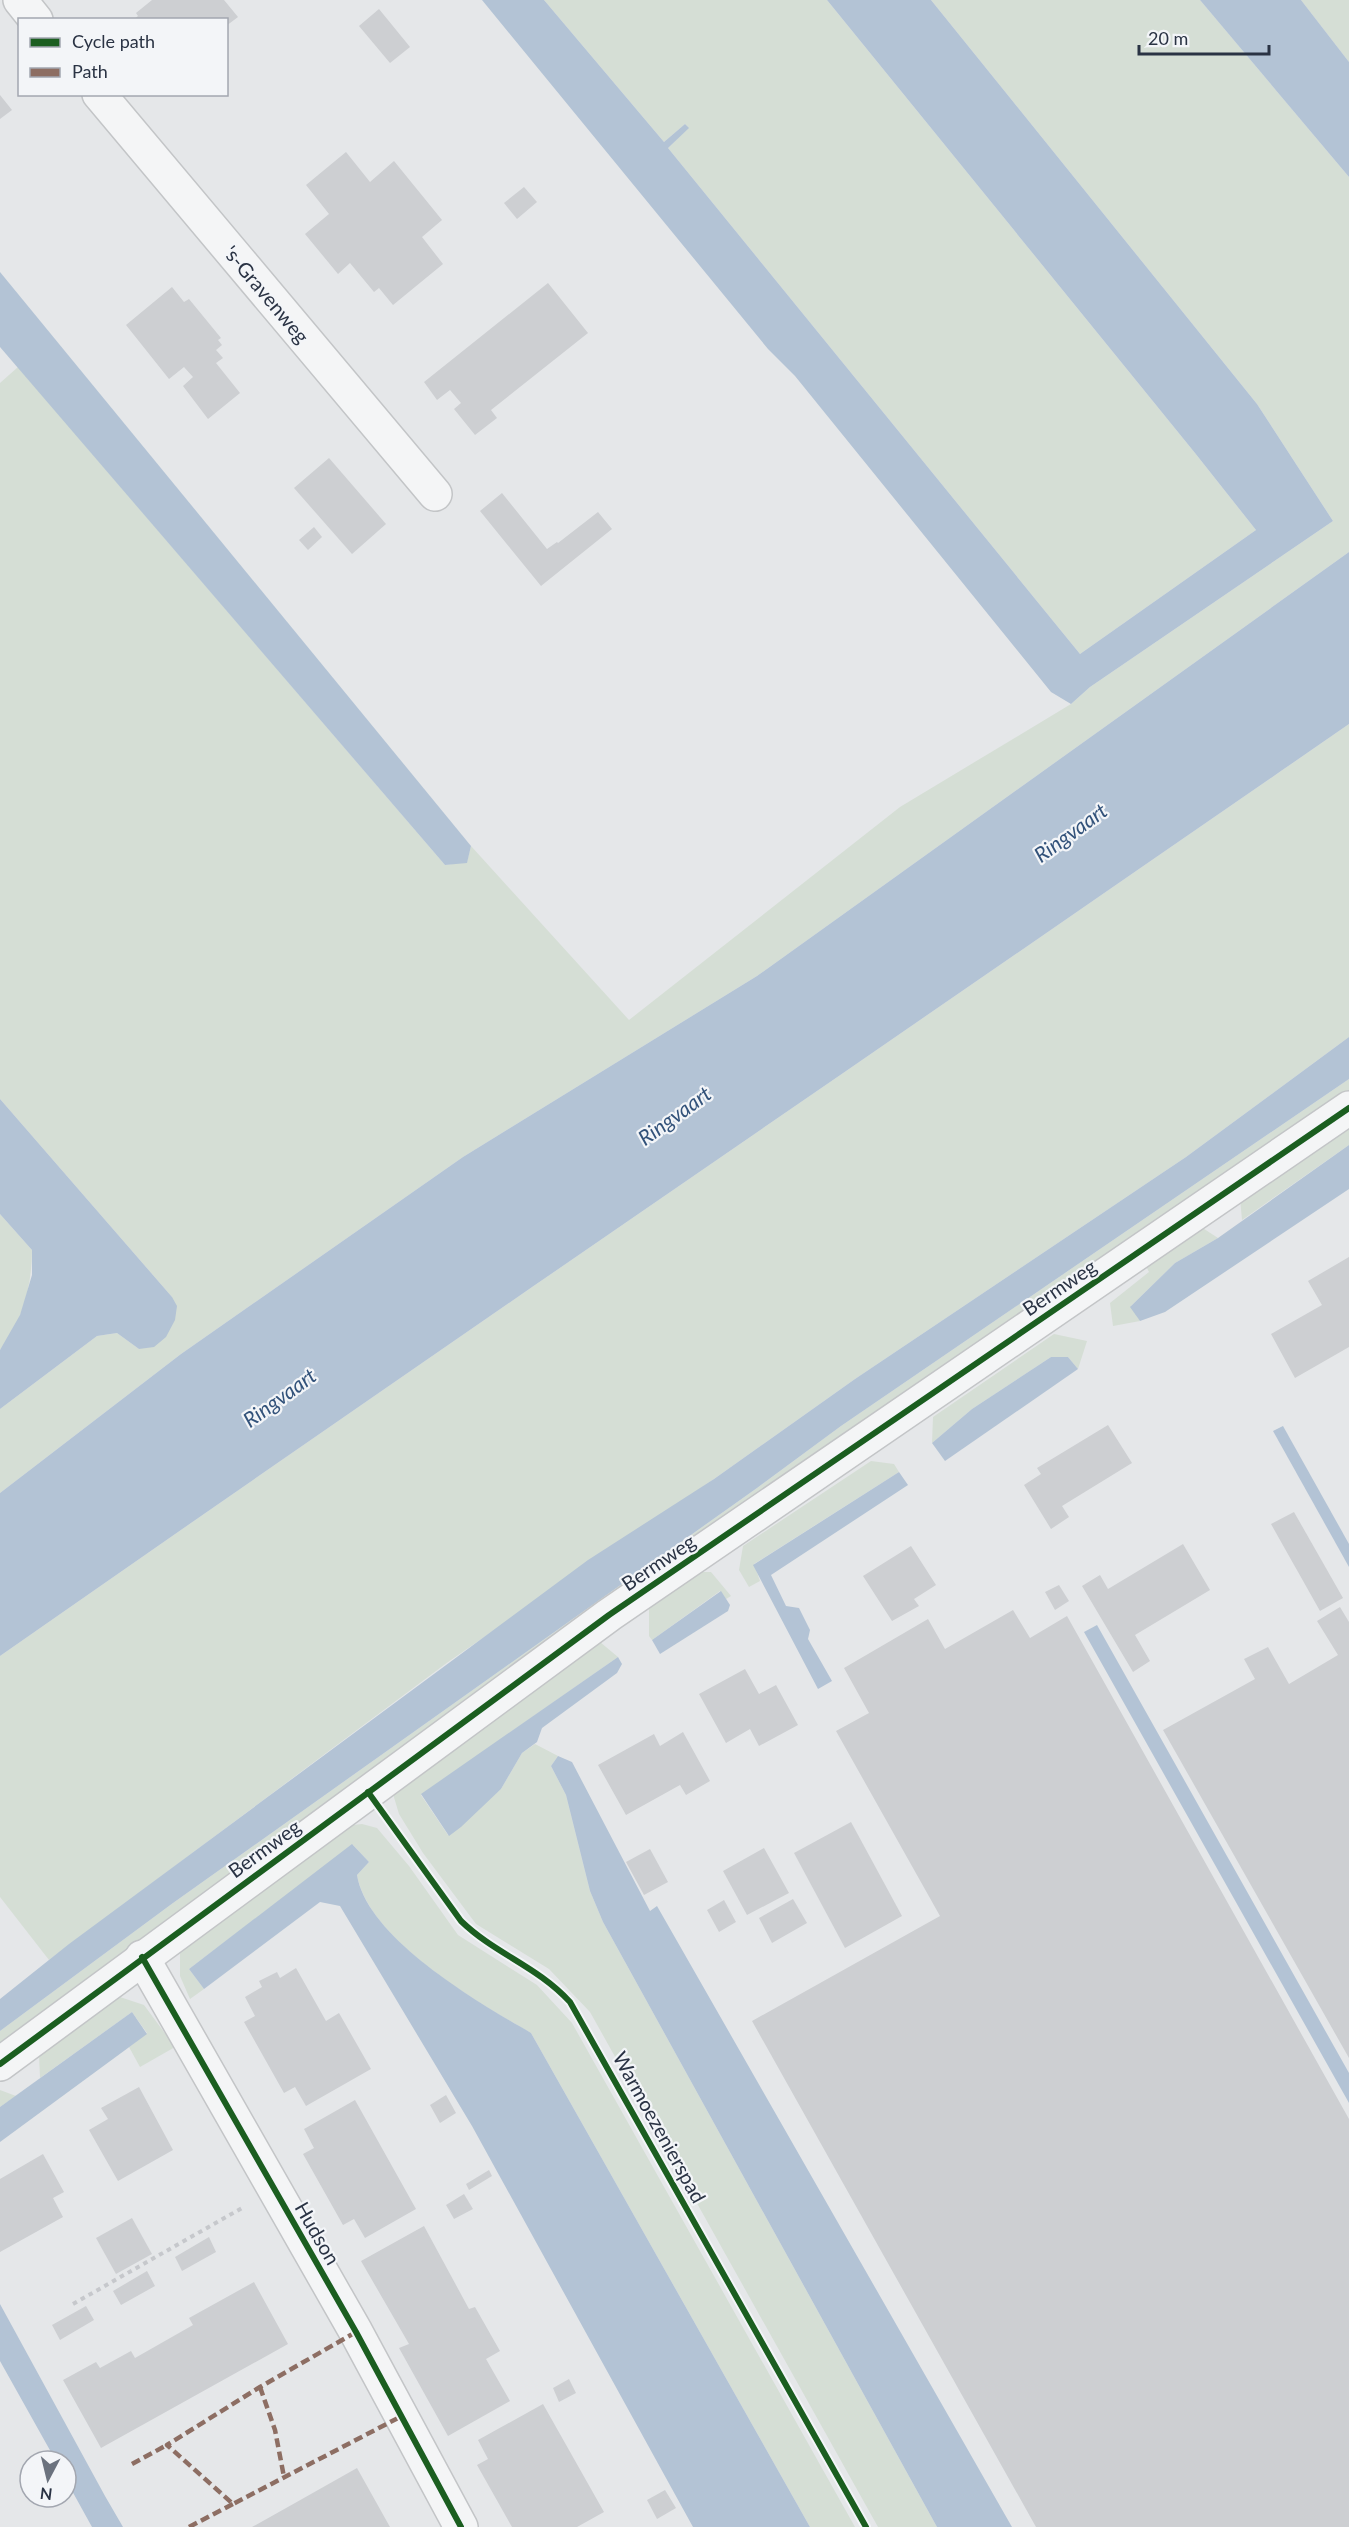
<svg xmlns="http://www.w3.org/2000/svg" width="1349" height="2527" viewBox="0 0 1349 2527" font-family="Lato,sans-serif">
  <rect width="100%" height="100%" fill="#e5e7e9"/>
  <!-- green -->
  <g fill="#d5ded5">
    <path d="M 544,0 L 827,0 L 1195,453 L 1256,530 L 1080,654 L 668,148 L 688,128 L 685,124 L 664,142 Z"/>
    <path d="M 931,0 L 1200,0 L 1349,177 L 1349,552 L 757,976 L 463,1157 L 181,1354 L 0,1493 L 0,1409 L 97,1336 L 117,1333 L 139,1349 L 172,1297 L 0,1099 L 0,383 L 18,367 L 445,865 L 467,862 L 471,846 L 629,1020 L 900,807 L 1071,704 L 1090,687 L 1333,521 L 1257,404 Z"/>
    <path d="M 1301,0 L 1349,0 L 1349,62 Z"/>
    <path d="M 1349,724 L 1349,1037 L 1186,1157 L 855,1379 L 714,1479 L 448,1662 L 49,1960 L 0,1897 L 0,1656 C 448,1343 900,1035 1349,724 Z"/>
    <path d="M 1349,1079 L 1349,1092 L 847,1434 L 0,2046 L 0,2031 L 173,1903 L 757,1488 L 841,1426 Z"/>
    <path d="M 1349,1122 L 1349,1145 L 1242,1220 L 1240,1198 Z"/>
    <path d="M 0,1214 L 32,1250 C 32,1284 23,1322 0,1350 Z"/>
    <path d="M 1198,1225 L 1218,1238 L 1175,1263 L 1131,1306 L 1140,1321 L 1113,1326 L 1110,1303 L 1149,1272 L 1144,1262 Z"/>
    <path d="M 1054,1334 L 1087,1341 L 1078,1369 L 1068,1357 L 1051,1357 L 972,1409 L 932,1443 L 933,1417 Z"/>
    <path d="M 871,1461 L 894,1464 L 899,1472 L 754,1564 L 760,1581 L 749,1587 L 739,1570 L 743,1546 Z"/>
    <path d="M 698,1572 L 711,1572 L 731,1596 L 726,1599 L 720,1591 L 652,1640 L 649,1636 L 649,1607 Z"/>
    <path d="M 600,1642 L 618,1657 L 421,1795 L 448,1835 L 501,1789 L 522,1753 L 535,1744 L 558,1756 L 551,1766 L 566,1795 L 590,1891 L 603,1922 L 937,2527 L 878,2527 L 590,2012 L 549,1969 L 476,1924 L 423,1853 L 399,1814 L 393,1794 Z"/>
    <path d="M 362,1824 L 377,1828 L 409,1866 L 458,1935 L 537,1985 L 572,2023 L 855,2527 L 810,2527 L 531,2033 C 478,2003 368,1939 357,1875 L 369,1862 L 353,1845 L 189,1969 L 204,1989 L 190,1999 L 180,1976 L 180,1945 L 345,1826 Z"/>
    <path d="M 117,1996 L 144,2005 L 175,2047 L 140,2067 L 129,2047 L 147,2033 L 132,2012 L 40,2078 L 39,2055 Z"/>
    <path d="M 0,2090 L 16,2096 L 0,2107 Z"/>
  </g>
  <!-- water -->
  <g fill="#b3c3d5">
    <path d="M 482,0 L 544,0 L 664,142 L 685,124 L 689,128 L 668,148 L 1080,654 L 1256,530 L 1195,453 L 827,0 L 931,0 L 1257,404 L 1333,521 L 1090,687 L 1071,704 L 1051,692 L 795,376 L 768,349 Z"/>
    <path d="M 1200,0 L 1301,0 L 1349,62 L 1349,177 Z"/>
    <path d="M 0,272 L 471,846 L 467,863 L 445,865 L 0,347 Z"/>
    <path d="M 1349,552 L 1349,724 C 900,1035 448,1343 0,1656 L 0,1493 L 181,1354 L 463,1157 L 757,976 Z"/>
    <path d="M 1349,1037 L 1349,1079 L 841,1426 L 757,1488 L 173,1903 L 0,2031 L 0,1999 L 69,1944 L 588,1560 L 714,1479 L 855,1379 L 1186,1157 Z"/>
    <path d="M 0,1099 L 172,1297 L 177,1306 L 175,1320 L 166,1337 L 154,1347 L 139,1349 L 117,1333 L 97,1336 L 0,1409 L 0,1350 L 20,1315 L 32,1275 L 32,1250 L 0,1214 Z"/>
    <path d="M 1349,1145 L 1349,1189 L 1165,1312 L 1140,1321 L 1130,1307 L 1175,1263 L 1218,1238 Z"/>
    <path d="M 1051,1357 L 1068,1357 L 1078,1369 L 945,1461 L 932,1443 L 972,1409 Z"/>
    <path d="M 1283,1426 L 1349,1544 L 1349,1567 L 1273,1431 Z"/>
    <path d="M 899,1472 L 908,1485 L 771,1575 L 786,1606 L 799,1608 L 810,1630 L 808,1639 L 832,1681 L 818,1689 L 753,1565 Z"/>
    <path d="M 721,1591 L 730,1605 L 728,1611 L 660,1654 L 652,1640 Z"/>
    <path d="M 1097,1625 L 1349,2073 L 1349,2103 L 1084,1632 Z"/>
    <path d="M 618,1657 L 622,1664 L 617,1673 L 542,1728 L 537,1742 L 522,1753 L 501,1789 L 461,1827 L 449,1836 L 421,1794 Z"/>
    <path d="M 558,1756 L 572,1762 L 650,1911 L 657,1906 L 1012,2527 L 937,2527 L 603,1922 L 590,1891 L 566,1795 L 551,1766 Z"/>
    <path d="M 352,1844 L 369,1862 L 357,1875 C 367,1938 479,2003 531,2033 L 810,2527 L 693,2527 L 472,2126 L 340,1906 L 320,1902 L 204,1989 L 189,1969 Z"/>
    <path d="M 132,2012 L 147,2034 L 0,2142 L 0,2107 Z"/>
    <path d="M 0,2304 L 105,2496 L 123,2527 L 92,2527 L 66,2480 L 66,2461 L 56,2461 L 0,2361 Z"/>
  </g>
  <!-- building -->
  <g fill="#cdcfd2">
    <path d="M 152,0 L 224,0 L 238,17 L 226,26 L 226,20 L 133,20 L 138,16 L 136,13 Z"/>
    <path d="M 379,9 L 410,47 L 390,63 L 359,26 Z"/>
    <path d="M 0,95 L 12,110 L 0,119 Z"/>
    <path d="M 346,152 L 370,182 L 394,161 L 442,220 L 422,237 L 443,264 L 393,305 L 379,288 L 374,292 L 350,263 L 338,274 L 305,234 L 329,214 L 306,185 Z"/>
    <path d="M 524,187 L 537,202 L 517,219 L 504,203 Z"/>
    <path d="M 548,283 L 588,333 L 491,410 L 497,418 L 475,435 L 454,409 L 461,403 L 450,390 L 437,400 L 424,382 Z"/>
    <path d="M 172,287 L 184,302 L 189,299 L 221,338 L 218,340 L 222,345 L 216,350 L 223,358 L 216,363 L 240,393 L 208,419 L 183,386 L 193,377 L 184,367 L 169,379 L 126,325 Z"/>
    <path d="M 329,458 L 386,524 L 352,554 L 294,488 Z"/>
    <path d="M 502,493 L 547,549 L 557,542 L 558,543 L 598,512 L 612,529 L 541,586 L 480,511 Z"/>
    <path d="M 314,527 L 322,537 L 308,550 L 299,540 Z"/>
    <path d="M 1349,1257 L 1349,1347 L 1295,1378 L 1271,1334 L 1322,1305 L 1308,1281 Z"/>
    <path d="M 1108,1425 L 1132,1463 L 1062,1506 L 1069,1517 L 1051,1529 L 1024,1485 L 1041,1474 L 1037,1468 Z"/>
    <path d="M 1294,1512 L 1343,1598 L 1320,1611 L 1271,1524 Z"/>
    <path d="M 1183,1544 L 1210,1590 L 1135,1635 L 1150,1661 L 1133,1672 L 1082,1586 L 1100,1575 L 1108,1589 Z"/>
    <path d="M 911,1546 L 936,1585 L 914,1599 L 919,1606 L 892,1621 L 863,1576 Z"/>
    <path d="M 1059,1585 L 1069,1601 L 1055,1610 L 1045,1592 Z"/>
    <path d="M 1340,1607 L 1349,1622 L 1349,2058 L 1163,1730 L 1255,1679 L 1244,1659 L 1268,1647 L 1289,1684 L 1338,1655 L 1317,1621 Z"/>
    <path d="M 1013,1610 L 1030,1638 L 1067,1616 L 1349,2119 L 1349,2527 L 1036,2527 L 752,2021 L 940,1916 L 836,1731 L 869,1713 L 844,1668 L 928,1619 L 945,1649 Z"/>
    <path d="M 745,1669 L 759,1694 L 776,1685 L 798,1725 L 759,1746 L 750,1729 L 726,1743 L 699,1694 Z"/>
    <path d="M 683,1732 L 710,1781 L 686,1795 L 680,1785 L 626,1815 L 598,1765 L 654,1734 L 660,1746 Z"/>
    <path d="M 851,1822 L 902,1916 L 845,1948 L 794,1853 Z"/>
    <path d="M 764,1848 L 789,1893 L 747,1915 L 723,1871 Z"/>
    <path d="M 650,1849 L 668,1882 L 644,1895 L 626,1862 Z"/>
    <path d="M 793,1899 L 807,1923 L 772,1943 L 759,1918 Z"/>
    <path d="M 724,1900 L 736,1922 L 719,1932 L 707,1910 Z"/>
    <path d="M 296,1968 L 326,2021 L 339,2013 L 371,2069 L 306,2106 L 295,2087 L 284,2093 L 244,2022 L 255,2016 L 245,1997 L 262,1987 L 259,1981 L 277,1972 L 280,1978 Z"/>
    <path d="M 139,2087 L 173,2150 L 118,2181 L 89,2130 L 108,2119 L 101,2108 Z"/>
    <path d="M 446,2095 L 456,2113 L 440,2123 L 430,2105 Z"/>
    <path d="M 355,2100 L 416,2209 L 365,2238 L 354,2219 L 343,2225 L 303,2154 L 314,2148 L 304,2129 Z"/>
    <path d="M 43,2154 L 64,2192 L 53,2198 L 63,2217 L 0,2252 L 0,2179 Z"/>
    <path d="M 489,2170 L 492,2176 L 469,2190 L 466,2184 Z"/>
    <path d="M 464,2194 L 473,2209 L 454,2219 L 446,2205 Z"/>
    <path d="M 132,2218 L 152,2254 L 116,2274 L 96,2238 Z"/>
    <path d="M 424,2226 L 469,2309 L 475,2307 L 500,2351 L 486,2359 L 510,2401 L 448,2436 L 399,2348 L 409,2344 L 361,2261 Z"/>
    <path d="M 209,2237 L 216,2252 L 182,2271 L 175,2257 Z"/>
    <path d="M 147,2271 L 155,2286 L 121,2305 L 113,2291 Z"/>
    <path d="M 254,2282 L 288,2344 L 101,2448 L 63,2380 L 96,2362 L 100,2368 L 131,2351 L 135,2358 L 193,2325 L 189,2318 Z"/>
    <path d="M 86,2306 L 94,2320 L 60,2340 L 52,2325 Z"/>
    <path d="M 569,2379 L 576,2393 L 559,2402 L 553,2388 Z"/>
    <path d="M 543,2404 L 604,2512 L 577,2527 L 512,2527 L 477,2465 L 488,2459 L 478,2440 Z"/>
    <path d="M 357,2468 L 390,2527 L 252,2527 L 295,2503 Z"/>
    <path d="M 665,2490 L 676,2508 L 657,2519 L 647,2500 Z"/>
  </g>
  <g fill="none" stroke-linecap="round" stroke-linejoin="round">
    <defs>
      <g id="street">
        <path d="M 20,0 L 36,20"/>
        <path d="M 99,94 L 435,494"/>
        <path d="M 142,1957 L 356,2332 L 461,2527"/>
        <path d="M 0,2064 L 609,1615 L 1349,1108"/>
      </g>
    </defs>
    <!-- street casing -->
    <use href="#street" stroke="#c3c5c7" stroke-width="36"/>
    <!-- path -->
    <path stroke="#c6c8cc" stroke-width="4" stroke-dasharray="4.5 4.5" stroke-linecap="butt" d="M 73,2304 L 242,2208"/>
    <!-- street -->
    <use href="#street" stroke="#f4f5f6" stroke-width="33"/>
    <!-- quiet -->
    <g stroke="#8d6e63" stroke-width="4.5" stroke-dasharray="9 4.5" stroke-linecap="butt">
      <path d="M 356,2332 L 260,2387 L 167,2445 L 233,2504 L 400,2417"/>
      <path d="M 260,2387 L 275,2430 L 284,2477"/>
      <path d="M 132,2464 L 167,2445"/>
      <path d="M 189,2527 L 233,2504"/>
    </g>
    <defs>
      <g id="cycleway">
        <path d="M 368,1792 L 461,1921 C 495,1954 537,1966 570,2002 L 866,2527"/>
        <path d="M 142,1957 L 356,2332 L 461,2527"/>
        <path d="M 0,2064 L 609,1615 L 1349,1108"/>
      </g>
    </defs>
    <!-- cycleway casing -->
    <use href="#cycleway" stroke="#f3f5f8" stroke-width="10"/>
    <!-- cycleway -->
    <use href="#cycleway" stroke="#1b5e20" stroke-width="6"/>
  </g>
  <g text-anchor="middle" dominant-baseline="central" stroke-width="4.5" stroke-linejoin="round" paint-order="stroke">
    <!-- street labels -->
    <g font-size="20" fill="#2a3344" stroke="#f3f5f8">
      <text transform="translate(267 294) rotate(50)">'s-Gravenweg</text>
      <text transform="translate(1059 1287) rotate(-34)">Bermweg</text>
      <text transform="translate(658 1562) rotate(-34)">Bermweg</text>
      <text transform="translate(264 1848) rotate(-36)">Bermweg</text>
      <text transform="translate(660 2127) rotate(61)">Warmoezenierspad</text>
      <text transform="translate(318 2233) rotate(60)">Hudson</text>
    </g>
    <!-- water labels -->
    <g font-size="21" font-style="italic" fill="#32527a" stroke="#f3f5f8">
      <text transform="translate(1070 832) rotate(-36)">Ringvaart</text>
      <text transform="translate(674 1115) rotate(-36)">Ringvaart</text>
      <text transform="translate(279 1397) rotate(-36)">Ringvaart</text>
    </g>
  </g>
  <!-- legend -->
  <rect x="18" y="18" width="210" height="78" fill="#f3f5f8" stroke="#a3a7b0" stroke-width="1.5"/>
  <rect x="30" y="38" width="30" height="9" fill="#1b5e20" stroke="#a3a7b0" stroke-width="1.5"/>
  <text x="72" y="48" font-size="18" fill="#2a3344">Cycle path</text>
  <rect x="30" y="68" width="30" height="9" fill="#8d6e63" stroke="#a3a7b0" stroke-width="1.5"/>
  <text x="72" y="78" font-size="18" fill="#2a3344">Path</text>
  <!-- north arrow -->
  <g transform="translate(48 2479) rotate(187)"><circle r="28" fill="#f3f5f8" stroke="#a3a7b0" stroke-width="1.5"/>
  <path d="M0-4.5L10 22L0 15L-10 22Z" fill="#6b727e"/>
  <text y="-9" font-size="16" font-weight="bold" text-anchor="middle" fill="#2a3344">N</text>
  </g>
  <!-- scale -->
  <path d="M1139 45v9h130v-9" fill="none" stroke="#2a3344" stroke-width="3"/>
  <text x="1148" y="45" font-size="18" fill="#2a3344" stroke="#f3f5f8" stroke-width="4.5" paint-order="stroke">20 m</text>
</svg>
